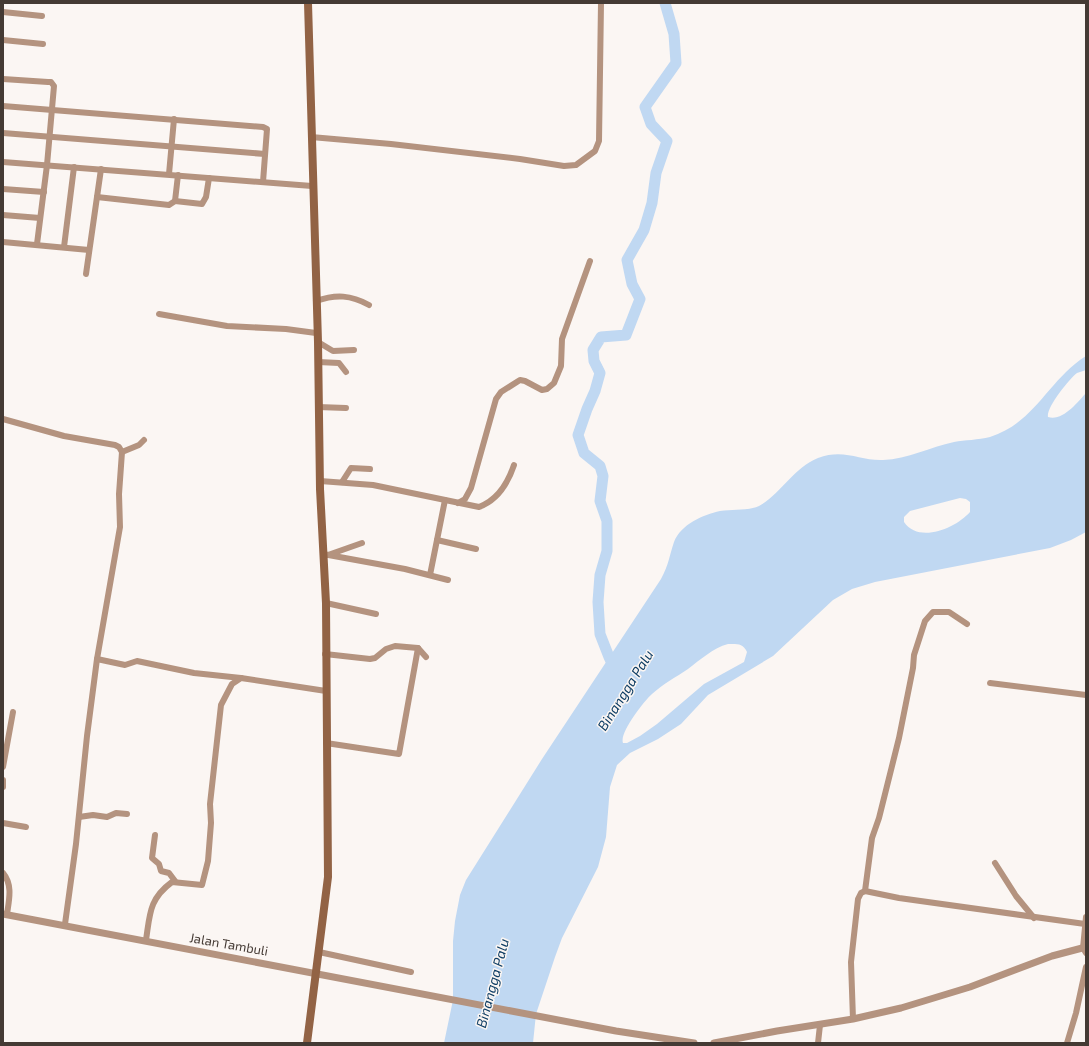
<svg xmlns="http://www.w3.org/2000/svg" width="1089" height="1046" viewBox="0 0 1089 1046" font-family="'Exo 2',sans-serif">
  <rect width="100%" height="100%" fill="#fbf6f3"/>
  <!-- water -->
  <path fill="#c0d8f2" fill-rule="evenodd" d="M 1086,356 L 1086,370 C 1083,371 1080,372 1077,373 C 1069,379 1046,408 1048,417 C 1062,422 1078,402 1086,393 L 1086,532 L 1071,540 L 1050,548 L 875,582 L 852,589 L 833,600 L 773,656 L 708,695 L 681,724 L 658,739 L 630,753 L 617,765 L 610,787 L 606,837 L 598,867 L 562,938 L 555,957 L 536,1014 L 533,1043 L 444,1043 L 453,1000 L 453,941 L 455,921 L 460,895 L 466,880 L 542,759 L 661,579 C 669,564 669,557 674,542 C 681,524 703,515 720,511 C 733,509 748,511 759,506 C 781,494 793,468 818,458 C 844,448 860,461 883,460 C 908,459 930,447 954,442 C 965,440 978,440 990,437 C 1035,423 1048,380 1086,356 ZM 960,498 L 966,499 L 970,502 L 970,512 C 956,528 919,544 904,522 L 904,517 L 910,511 ZM 728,644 C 737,644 743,643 747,652 L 744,662 L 704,684 L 657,724 L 640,736 L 627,743 L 623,743 C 619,733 644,701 652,694 C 663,684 676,677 688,669 C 700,660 713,648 728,644 Z"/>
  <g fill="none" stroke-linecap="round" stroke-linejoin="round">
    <!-- river -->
    <path stroke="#c0d8f2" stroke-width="11" d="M 616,671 L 609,657 L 600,634 L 598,602 L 600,575 L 607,551 L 607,521 L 600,501 L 603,476 L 600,466 L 584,453 L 578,435 L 587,409 L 595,391 L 600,373 L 594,361 L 593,350 L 601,337 L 626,335 L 640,299 L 632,284 L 627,260 L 644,230 L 652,203 L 656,173 L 667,141 L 651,124 L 645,107 L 676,63 L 674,34 L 665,3"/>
    <!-- minor -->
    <g stroke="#b4937f" stroke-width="6">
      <path d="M 3,12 L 42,16"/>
      <path d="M 3,40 L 43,44"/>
      <path d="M 3,79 L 48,82 L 51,82 L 54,86 L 47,165 L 37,244"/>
      <path d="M 3,106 L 263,127 L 267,129 L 263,182"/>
      <path d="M 3,133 L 265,154"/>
      <path d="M 311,137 L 391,144 L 520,159 L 564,166 L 576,165 L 595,151 L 599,141 L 601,3"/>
      <path d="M 3,162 L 312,186"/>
      <path d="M 169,174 L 174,119"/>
      <path d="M 3,189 L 44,192"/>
      <path d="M 97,197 L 169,205 L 175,201 L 178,175"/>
      <path d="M 175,201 L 202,204 L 206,197 L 209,178"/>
      <path d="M 3,215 L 40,218"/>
      <path d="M 3,242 L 89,250"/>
      <path d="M 64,247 L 74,167"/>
      <path d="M 86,274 L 101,169"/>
      <path d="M 316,301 C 336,294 351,295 369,305"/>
      <path d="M 159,314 L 227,326 L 286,329 L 316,333"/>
      <path d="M 318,342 L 333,351 L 354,350"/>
      <path d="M 318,362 L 339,363 L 346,372"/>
      <path d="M 318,407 L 346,408"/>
      <path d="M 3,419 L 64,436 L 115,445 L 119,447 L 122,452 L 119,494 L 120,527 L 97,659 L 87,736 L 76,844 L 65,924"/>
      <path d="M 122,452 L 139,445 L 144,440"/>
      <path d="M 320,481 L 373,485 L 479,507 C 498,500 508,483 514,465"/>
      <path d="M 342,482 L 351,468 L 370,469"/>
      <path d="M 458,503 L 465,499 L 471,488 L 496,399 L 501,392 L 520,380 L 525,381 L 542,390 L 547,389 L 554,383 L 561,366 L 562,339 L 590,261"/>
      <path d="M 437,540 L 476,549"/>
      <path d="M 323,554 L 405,569 L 448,580"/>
      <path d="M 328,555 L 362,543"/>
      <path d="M 430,575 L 445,500"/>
      <path d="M 326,603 L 376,614"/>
      <path d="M 325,654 L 370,659 L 375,658 L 386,649 L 395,646 L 418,648 L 426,657"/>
      <path d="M 97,659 L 125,665 L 137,661 L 194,673 L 241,678"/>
      <path d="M 990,683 L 1086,695"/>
      <path d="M 326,743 L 399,754 L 418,648"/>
      <path d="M 3,767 L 13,712"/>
      <path d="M 3,780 L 3,787"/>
      <path d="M 79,817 L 93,815 L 107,817 L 116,813 L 127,814"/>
      <path d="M 3,823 L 26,827"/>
      <path d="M 155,835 L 152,858 L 159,864 L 161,871 L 169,873 L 175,881"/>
      <path d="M 995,863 L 1016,896 L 1034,918"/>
      <path d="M 3,873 C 13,885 9,900 7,914"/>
      <path d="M 865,891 L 899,898 L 1085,924"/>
      <path d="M 1086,917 L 1083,948 L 1086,953"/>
      <path d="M 146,940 C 150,914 149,899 172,882 L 202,885 L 208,861 L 211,823 L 210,804 L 221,705 L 232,684 L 241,678 L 326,691"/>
      <path d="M 319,952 L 411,972"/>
      <path d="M 853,1019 L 851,962 L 858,899 L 861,893 L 865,891 L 872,838 L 879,818 L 899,738 L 913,668 L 914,655 L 925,621 L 933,612 L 949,612 L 967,624"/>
      <path d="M 818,1043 L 820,1025"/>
      <path d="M 1067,1043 L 1076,1013 L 1086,967"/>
    </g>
    <!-- tertiary -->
    <g stroke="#b4937f" stroke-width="7">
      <path d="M 3,914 L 616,1031 L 694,1043"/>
      <path d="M 714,1043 L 777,1031 L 853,1019 L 901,1008 L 970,987 L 1052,956 L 1086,947"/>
    </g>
    <!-- secondary -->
    <path stroke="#926345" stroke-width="8" d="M 307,1043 L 328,877 L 326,603 L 320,489 L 318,342 L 308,3"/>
  </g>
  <g text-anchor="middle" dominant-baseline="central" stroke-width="3" stroke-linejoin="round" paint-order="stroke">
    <!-- street labels -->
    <g font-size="13" fill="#443a34" stroke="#fbf6f3">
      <text transform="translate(229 944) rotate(10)">Jalan Tambuli</text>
    </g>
    <!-- water labels -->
    <g font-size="14" font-style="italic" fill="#0f3e65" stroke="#fbf6f3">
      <text transform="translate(625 690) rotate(-58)">Binangga Palu</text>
      <text transform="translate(492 983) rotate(-75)">Binangga Palu</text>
    </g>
  </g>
  <!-- border -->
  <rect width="1089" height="1046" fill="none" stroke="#443a34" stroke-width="8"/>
</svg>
